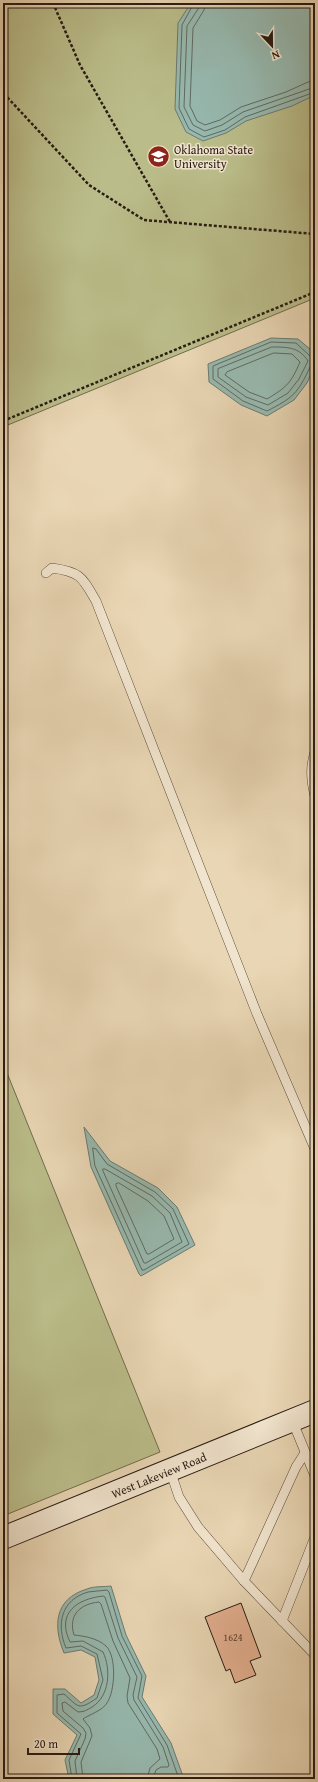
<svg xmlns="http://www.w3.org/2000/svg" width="318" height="1782" viewBox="0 0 318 1782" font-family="'Gentium Book Plus',serif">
  <rect width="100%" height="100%" fill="#e9d6b4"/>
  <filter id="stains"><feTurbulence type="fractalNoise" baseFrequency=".005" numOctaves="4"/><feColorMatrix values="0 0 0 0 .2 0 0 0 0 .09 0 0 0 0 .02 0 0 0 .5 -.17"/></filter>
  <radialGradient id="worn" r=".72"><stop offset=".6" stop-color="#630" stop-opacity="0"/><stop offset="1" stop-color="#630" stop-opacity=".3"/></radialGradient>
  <!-- green -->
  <g fill="#babd8a" stroke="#716c4e">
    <path d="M 3,3 L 315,3 L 315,298 L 3,427 Z"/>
    <path d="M 3,1063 L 160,1452 L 3,1516 Z"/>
  </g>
  <!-- water -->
  <g fill="#97b9af" stroke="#6b7a71">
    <path d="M 191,3 L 315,3 L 315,95 L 292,106 L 246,121 L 226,133 L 203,141 L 186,132 L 175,109 L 178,23 Z"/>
    <path d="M 271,338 L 298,339 L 310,349 L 315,356 L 315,365 L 307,383 L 294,400 L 267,416 L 241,405 L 209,382 L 208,364 Z"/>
    <path d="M 84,1127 L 110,1161 L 158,1188 L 177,1207 L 195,1245 L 141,1276 L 139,1274 L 91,1167 Z"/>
    <path d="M 111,1586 L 126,1635 L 146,1676 L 142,1697 L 171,1743 L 184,1779 L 163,1775 L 162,1779 L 69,1779 L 65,1760 L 77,1735 L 53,1714 L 53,1689 L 65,1689 L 81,1703 L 94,1695 L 99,1680 L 95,1657 L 81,1650 L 64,1653 C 53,1626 54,1599 87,1589 C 94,1586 104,1587 111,1586 Z"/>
  </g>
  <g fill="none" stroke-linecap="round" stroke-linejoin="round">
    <!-- shore -->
    <g stroke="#606a61" stroke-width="1">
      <path d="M 194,3 L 182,25 L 179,108 L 189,129 L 204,137 L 225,130 L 245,117 L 315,92"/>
      <path d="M 199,3 L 198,9 L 187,26 L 184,107 L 193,125 L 205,131 L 222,125 L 243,112 L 315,87"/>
      <path d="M 205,3 L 204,10 L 193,28 L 190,106 L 197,121 L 205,125 L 220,120 L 241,107 L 286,92 L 308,82 L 315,81"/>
      <path d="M 272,347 C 288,347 299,347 308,361 L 299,379 L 288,393 L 268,405 L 246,397 L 218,377 L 218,369 Z"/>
      <path d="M 274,353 L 292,354 L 300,362 C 291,383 287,387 267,399 L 249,392 L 225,375 L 227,372 Z"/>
      <path d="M 315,357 L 311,357 L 296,343 L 271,342 L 213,366 L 213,379 L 243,401 L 267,411 C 293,398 298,393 310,367 L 315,365"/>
      <path d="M 93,1148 L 96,1149 L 107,1164 L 155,1192 L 173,1209 L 189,1244 L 144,1270 L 142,1270 L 95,1166 Z"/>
      <path d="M 103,1169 L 105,1169 L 152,1196 L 170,1213 L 182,1242 L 146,1263 L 144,1263 L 103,1171 Z"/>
      <path d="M 119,1183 L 148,1201 L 164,1216 L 174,1239 L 149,1254 L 147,1254 L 116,1186 L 116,1184 Z"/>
      <path d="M 72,1779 L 69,1760 L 81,1734 L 57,1713 L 57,1695 L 64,1694 C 79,1707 78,1711 97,1698 L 103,1680 L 97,1654 L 81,1646 L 66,1648 C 56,1624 61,1600 88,1592 C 94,1591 101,1591 107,1590 L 109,1592 L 122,1636 L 142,1676 L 138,1698 L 167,1745 L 179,1779"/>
      <path d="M 77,1779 L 75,1761 L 85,1739 L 86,1733 L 83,1728 L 63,1711 L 62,1703 L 65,1702 L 78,1712 C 84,1712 87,1710 92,1707 C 110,1696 111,1669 103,1652 L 83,1641 L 70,1642 C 56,1613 77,1599 103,1596 L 105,1597 L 118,1638 L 137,1677 L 133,1695 L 134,1700 L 163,1747 L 169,1765 L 168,1767 L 161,1767 L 156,1770 L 153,1779"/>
      <path d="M 83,1779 L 81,1762 L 92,1736 L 90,1728 L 83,1719 C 90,1714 102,1711 107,1703 C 115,1691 117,1657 106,1646 C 97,1638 84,1636 74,1635 C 68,1615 80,1604 99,1602 L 101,1604 L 113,1641 L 130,1678 L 127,1696 L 128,1703 L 157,1749 L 160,1759 L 150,1768 L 147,1779"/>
    </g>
  </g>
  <!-- building -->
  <path fill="#e4b090" stroke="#281b13" d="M 241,1603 L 261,1657 L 250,1661 L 256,1675 L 235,1683 L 230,1669 L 226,1671 L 205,1617 Z"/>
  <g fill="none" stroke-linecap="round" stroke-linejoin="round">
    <defs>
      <g id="service">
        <path d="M 46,573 L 52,568 C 81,572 82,577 96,601 L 257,1014 L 315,1149"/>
        <path d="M 315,752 C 310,767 311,780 315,796"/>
        <path d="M 292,1420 L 315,1476"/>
        <path d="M 170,1470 L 179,1497 L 198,1527 L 244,1581 L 315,1655"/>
        <path d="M 244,1581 L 296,1467 L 305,1453"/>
        <path d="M 282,1621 L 315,1537"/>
      </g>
      <g id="secondary">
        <path id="s1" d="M 3,1538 L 315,1411"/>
      </g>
    </defs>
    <!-- service casing -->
    <use href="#service" stroke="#584a3b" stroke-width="10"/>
    <!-- secondary casing -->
    <use href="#secondary" stroke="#281b13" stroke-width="24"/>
    <!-- path -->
    <g stroke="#281b13" stroke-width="2.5" stroke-dasharray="3 2" stroke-linecap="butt">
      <path d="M 53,3 L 80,65 L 170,222"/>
      <path d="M 3,95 L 7,97 L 89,185 L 144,220 L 315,234"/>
      <path d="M 3,421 L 315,292"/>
    </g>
    <!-- service -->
    <use href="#service" stroke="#f1e4ce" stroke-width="9"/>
    <!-- secondary -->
    <use href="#secondary" stroke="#f1e4ce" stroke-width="22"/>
  </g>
  <!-- icons -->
  <defs>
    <symbol id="university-disc" viewBox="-11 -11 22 22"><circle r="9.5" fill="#8f2418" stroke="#f1e4ce"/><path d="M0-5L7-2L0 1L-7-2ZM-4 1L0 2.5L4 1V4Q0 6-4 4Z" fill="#fff"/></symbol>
  </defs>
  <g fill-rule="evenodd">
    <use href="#university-disc" x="146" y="144" width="25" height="25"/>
  </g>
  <g text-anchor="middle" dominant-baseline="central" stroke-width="3" stroke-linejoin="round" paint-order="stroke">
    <!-- number labels -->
    <g font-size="10" fill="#574032">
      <text x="233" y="1637">1624</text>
    </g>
    <!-- poi labels -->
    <g font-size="12" fill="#281b13" stroke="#f1e4ce" text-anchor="start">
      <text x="174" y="149">Oklahoma State<tspan x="174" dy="14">University</tspan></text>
    </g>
    <!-- street labels -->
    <g font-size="12" fill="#281b13" stroke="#f1e4ce">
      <text stroke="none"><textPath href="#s1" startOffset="168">West Lakeview Road</textPath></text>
    </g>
  </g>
  <!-- margin -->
  <rect width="318" height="1782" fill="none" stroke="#e9d6b4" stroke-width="16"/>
  <rect x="4" y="4" width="310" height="1774" fill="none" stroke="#281b13" stroke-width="2"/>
  <rect x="8" y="8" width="302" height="1766" fill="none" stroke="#281b13"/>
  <!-- north arrow -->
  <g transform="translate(272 46) rotate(158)" stroke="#f1e4ce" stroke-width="3" paint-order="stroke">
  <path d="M0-3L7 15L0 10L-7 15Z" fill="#281b13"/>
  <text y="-6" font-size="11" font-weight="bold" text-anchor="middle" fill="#281b13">N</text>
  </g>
  <!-- scale -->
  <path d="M28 1748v6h51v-6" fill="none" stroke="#281b13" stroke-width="2"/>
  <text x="34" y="1748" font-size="12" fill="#281b13" stroke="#f1e4ce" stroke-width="3" paint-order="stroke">20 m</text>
  <rect width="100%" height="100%" filter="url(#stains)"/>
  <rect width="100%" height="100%" fill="url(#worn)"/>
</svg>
